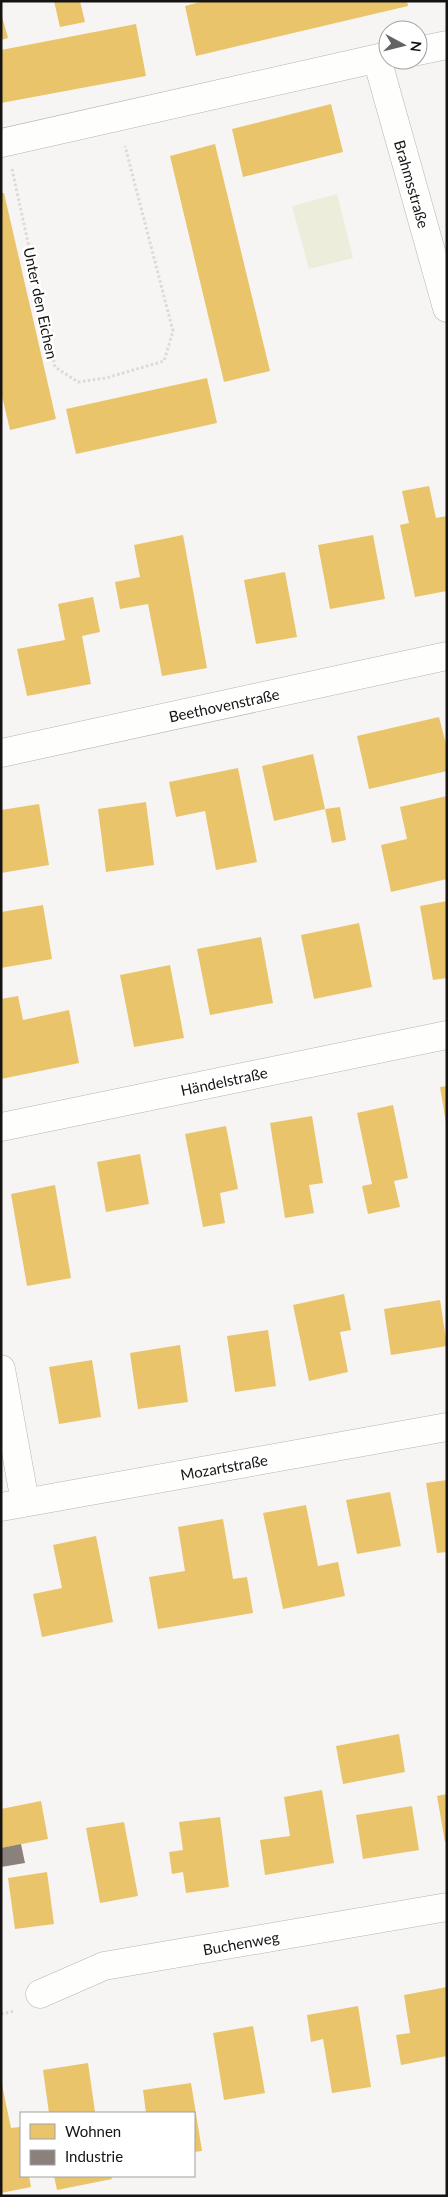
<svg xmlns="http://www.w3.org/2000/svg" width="448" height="2197" viewBox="0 0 448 2197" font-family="Lato,sans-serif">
  <rect width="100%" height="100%" fill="#f7f5f3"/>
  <!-- green -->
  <path fill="#eceddb" d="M 337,194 L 353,258 L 309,269 L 292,206 Z"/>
  <!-- homes -->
  <g fill="#e9c46a">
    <path d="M 54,1 L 80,1 L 85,22 L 60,27 Z"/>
    <path d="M 204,1 L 407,1 L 408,6 L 196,56 L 185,6 Z"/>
    <path d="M 1,13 L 8,38 L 1,40 Z"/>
    <path d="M 136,24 L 146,76 L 1,103 L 1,50 Z"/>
    <path d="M 331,104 L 343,152 L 243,177 L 232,129 Z"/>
    <path d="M 215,144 L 270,371 L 224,382 L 170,156 Z"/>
    <path d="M 1,193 L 4,193 L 56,419 L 10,430 L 1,392 Z"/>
    <path d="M 207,378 L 217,423 L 76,454 L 66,409 Z"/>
    <path d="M 429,486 L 436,518 L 447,516 L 447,591 L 415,597 L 400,525 L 409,523 L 402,491 Z"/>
    <path d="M 183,535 L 207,668 L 162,676 L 148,604 L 120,609 L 115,582 L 140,577 L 134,545 Z"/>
    <path d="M 373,535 L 385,599 L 330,609 L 318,545 Z"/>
    <path d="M 285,572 L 297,637 L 256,644 L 244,580 Z"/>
    <path d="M 93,597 L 100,632 L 82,636 L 91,684 L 27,696 L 17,649 L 65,640 L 58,604 Z"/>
    <path d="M 439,717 L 447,748 L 447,771 L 369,789 L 357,736 Z"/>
    <path d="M 313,754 L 325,809 L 274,821 L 262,766 Z"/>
    <path d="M 238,768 L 257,862 L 216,870 L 205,811 L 176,817 L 169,782 Z"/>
    <path d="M 447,796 L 447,879 L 391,892 L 381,845 L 407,839 L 400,807 Z"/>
    <path d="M 146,802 L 154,865 L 106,872 L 98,809 Z"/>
    <path d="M 39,804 L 49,865 L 1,873 L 1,810 Z"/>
    <path d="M 340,807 L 346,840 L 332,843 L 325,809 Z"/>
    <path d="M 447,901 L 447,978 L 433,980 L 420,906 Z"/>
    <path d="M 43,905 L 52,959 L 1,968 L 1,912 Z"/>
    <path d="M 359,923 L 372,987 L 314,999 L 301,935 Z"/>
    <path d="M 261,937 L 273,1003 L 210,1015 L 197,949 Z"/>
    <path d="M 170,965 L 184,1038 L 134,1047 L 120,975 Z"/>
    <path d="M 18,996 L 23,1020 L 69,1010 L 79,1063 L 1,1079 L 1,999 Z"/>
    <path d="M 447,1086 L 447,1123 L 446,1123 L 440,1087 Z"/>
    <path d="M 393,1105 L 408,1178 L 394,1181 L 400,1207 L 368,1214 L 362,1186 L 372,1184 L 357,1113 Z"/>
    <path d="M 312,1116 L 323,1183 L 309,1185 L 314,1213 L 285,1218 L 270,1123 Z"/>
    <path d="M 226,1126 L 238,1189 L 220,1193 L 225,1223 L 203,1227 L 185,1134 Z"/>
    <path d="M 140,1154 L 149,1204 L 106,1212 L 97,1162 Z"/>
    <path d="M 55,1185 L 71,1278 L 27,1286 L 11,1194 Z"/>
    <path d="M 344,1294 L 351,1330 L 340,1332 L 348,1372 L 309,1381 L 293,1305 Z"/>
    <path d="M 440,1300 L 447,1346 L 391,1355 L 384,1309 Z"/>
    <path d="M 268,1330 L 276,1386 L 235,1392 L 227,1336 Z"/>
    <path d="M 180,1345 L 188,1402 L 138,1409 L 130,1353 Z"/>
    <path d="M 92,1360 L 101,1417 L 59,1424 L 49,1367 Z"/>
    <path d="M 447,1480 L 447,1552 L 437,1553 L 426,1483 Z"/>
    <path d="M 390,1492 L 401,1546 L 357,1554 L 346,1500 Z"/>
    <path d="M 306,1505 L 318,1566 L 338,1562 L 345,1596 L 283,1609 L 263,1513 Z"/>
    <path d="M 223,1519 L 233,1579 L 247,1577 L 253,1613 L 158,1629 L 149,1577 L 185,1571 L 178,1527 Z"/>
    <path d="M 96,1536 L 113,1622 L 42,1637 L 33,1594 L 62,1588 L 53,1545 Z"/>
    <path d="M 399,1734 L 405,1772 L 343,1784 L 336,1746 Z"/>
    <path d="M 322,1790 L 334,1863 L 265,1875 L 260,1840 L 290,1836 L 284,1797 Z"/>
    <path d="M 447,1794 L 447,1842 L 445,1842 L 437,1796 Z"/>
    <path d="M 41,1801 L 48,1839 L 1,1848 L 1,1809 Z"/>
    <path d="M 412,1806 L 419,1850 L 363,1859 L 356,1815 Z"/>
    <path d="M 220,1817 L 229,1887 L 186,1893 L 183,1872 L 172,1874 L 169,1852 L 183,1850 L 179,1822 Z"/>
    <path d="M 124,1822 L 138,1896 L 100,1903 L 86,1828 Z"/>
    <path d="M 47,1872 L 54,1924 L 15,1929 L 8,1878 Z"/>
    <path d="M 447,1987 L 447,2056 L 401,2065 L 396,2035 L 410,2033 L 404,1995 Z"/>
    <path d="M 358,2006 L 371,2087 L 332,2093 L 323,2039 L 311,2042 L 307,2015 Z"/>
    <path d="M 253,2026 L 265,2093 L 224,2100 L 213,2033 Z"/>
    <path d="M 88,2063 L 95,2112 L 49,2113 L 43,2070 Z"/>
    <path d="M 1,2080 L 11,2128 L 20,2127 L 21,2176 L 29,2176 L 31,2187 L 1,2193 Z"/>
    <path d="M 191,2083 L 202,2151 L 194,2152 L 194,2113 L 146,2113 L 143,2090 Z"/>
    <path d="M 54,2176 L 111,2176 L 112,2179 L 57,2190 Z"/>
  </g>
  <!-- industry -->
  <path fill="#8a817c" d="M 21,1844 L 25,1863 L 1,1867 L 1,1848 Z"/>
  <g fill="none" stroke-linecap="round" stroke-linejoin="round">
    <defs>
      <g id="minor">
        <path d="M 418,51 L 447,45"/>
        <path d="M 377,59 L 447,308"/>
        <path d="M 1,143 L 388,56"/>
        <path d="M 1,753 L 447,656"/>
        <path d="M 1,1127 L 447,1035"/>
        <path d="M 1,1369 L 25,1502"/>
        <path d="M 1,1507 L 447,1427"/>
        <path d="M 40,1994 L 104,1966 L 447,1907"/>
      </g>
    </defs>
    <!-- minor casing -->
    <use href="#minor" stroke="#b5b4b3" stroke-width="29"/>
    <!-- path -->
    <g stroke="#dadada" stroke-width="3" stroke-dasharray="2.5 2.5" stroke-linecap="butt">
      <path d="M 12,169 L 55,367 L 78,382 L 106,378 L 164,361 L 173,331 L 125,146"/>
      <path d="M 1,2014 L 15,2011"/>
    </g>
    <!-- minor -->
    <use href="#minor" stroke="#fefefd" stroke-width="28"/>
  </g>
  <g text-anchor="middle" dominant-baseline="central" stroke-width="5" stroke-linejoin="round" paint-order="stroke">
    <!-- street labels -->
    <g font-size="15" fill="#151413" stroke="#fff">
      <text transform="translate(412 184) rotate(74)">Brahmsstraße</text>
      <text transform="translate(41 303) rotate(78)">Unter den Eichen</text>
      <text transform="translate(224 705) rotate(-12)">Beethovenstraße</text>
      <text transform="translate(224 1081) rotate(-12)">Händelstraße</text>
      <text transform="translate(224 1467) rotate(-10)">Mozartstraße</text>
      <text transform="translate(241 1943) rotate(-10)">Buchenweg</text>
    </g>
  </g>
  <!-- border -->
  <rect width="448" height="2197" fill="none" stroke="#151413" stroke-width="5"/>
  <!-- legend -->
  <rect x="20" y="2112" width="175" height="65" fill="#ffffff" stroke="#a1a1a1"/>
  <rect x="30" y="2124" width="25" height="15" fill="#e9c46a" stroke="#a1a1a1"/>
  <text x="65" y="2137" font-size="15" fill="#151413">Wohnen</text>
  <rect x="30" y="2150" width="25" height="15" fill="#8a817c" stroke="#a1a1a1"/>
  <text x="65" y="2162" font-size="15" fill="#151413">Industrie</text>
  <!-- north arrow -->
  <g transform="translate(403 45) rotate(97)"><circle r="24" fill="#ffffff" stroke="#a1a1a1"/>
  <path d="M0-4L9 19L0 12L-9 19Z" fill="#646361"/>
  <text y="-8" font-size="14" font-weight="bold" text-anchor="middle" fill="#151413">N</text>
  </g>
</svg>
